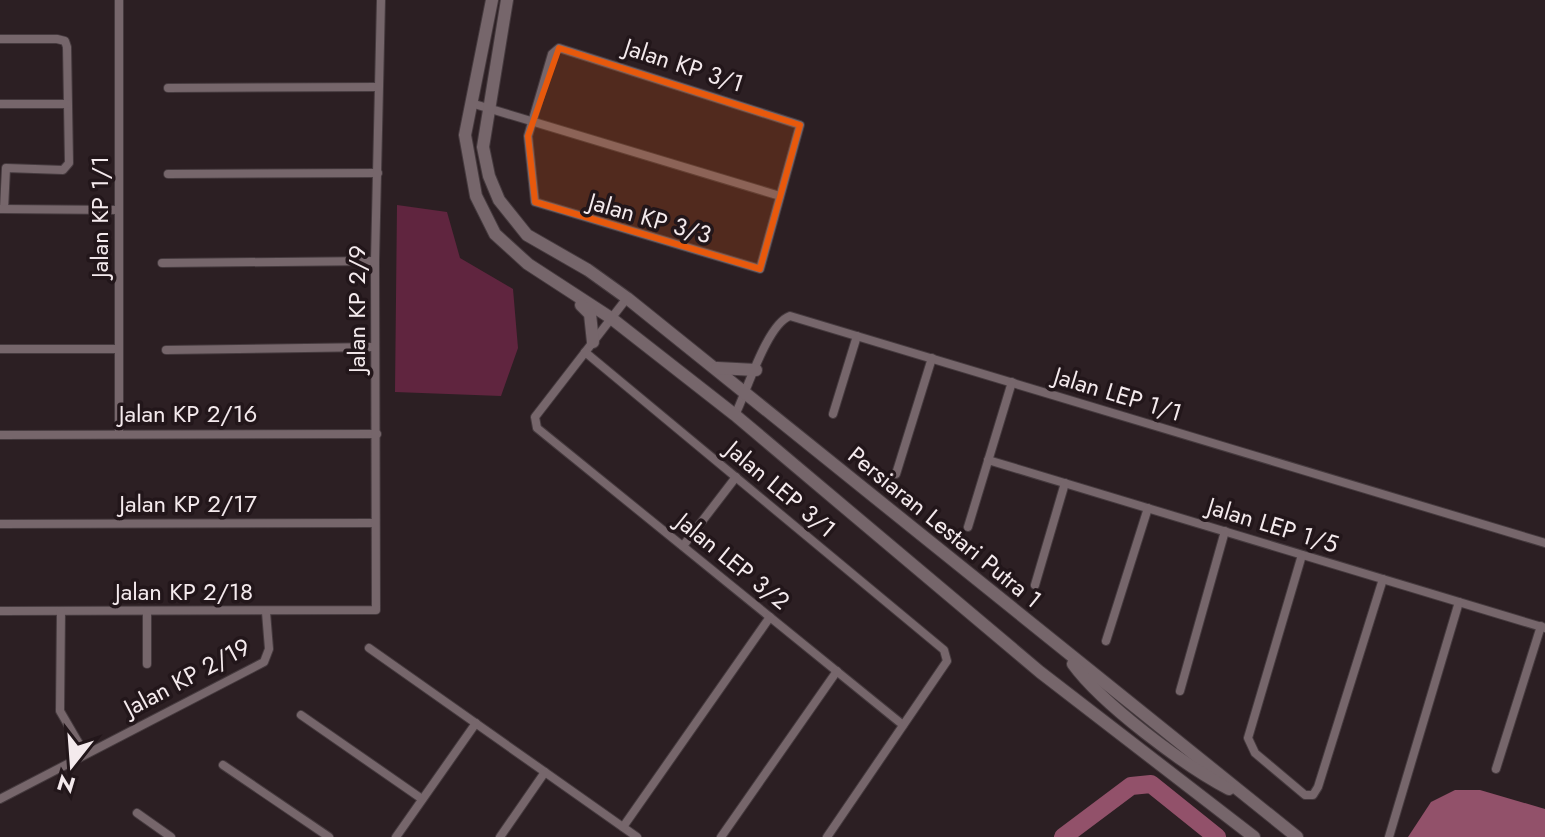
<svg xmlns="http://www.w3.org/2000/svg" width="1545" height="837" viewBox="0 0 1545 837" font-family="Jost,sans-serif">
  <rect width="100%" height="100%" fill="#2c1f23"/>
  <!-- green -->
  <path fill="#60253f" d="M 397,205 L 447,212 L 460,258 L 513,289 L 518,348 L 501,396 L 395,392 Z"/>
  <!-- water -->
  <path fill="#92516a" d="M 1455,790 L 1480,790 L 1545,809 L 1545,837 L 1408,837 L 1431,802 Z"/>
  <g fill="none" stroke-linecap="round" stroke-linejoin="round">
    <!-- river -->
    <path stroke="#92516a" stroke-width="18" d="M 1063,837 L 1131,786 L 1151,784 L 1217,837"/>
    <defs>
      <g id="street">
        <path d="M 0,39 L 57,39 L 65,41 L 67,47 L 69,163 L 63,170 L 6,168 L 4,209"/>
        <path d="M 559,48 L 800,125 L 760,269 L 535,202 L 528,136 L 552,54 Z"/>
        <path d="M 168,88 L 378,87"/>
        <path d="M 471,103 L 780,196"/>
        <path d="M 0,104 L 67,104"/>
        <path d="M 168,174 L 378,173"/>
        <path d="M 1,209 L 119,210"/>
        <path d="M 162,263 L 375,261"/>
        <path d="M 627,298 L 535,417 L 537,428 L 903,725"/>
        <path d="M 0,349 L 119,349"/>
        <path d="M 166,350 L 375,347"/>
        <path d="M 585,352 L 944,650 L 947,661 L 827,837"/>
        <path d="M 833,414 L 857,336"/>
        <path d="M 735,415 C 747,391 767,324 790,316 L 1545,543"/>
        <path d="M 119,433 L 119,0"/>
        <path d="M 0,435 L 377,434"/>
        <path d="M 988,460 L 1545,628"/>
        <path d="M 896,474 L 932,358"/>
        <path d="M 0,524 L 375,523"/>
        <path d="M 968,527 L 1012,382"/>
        <path d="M 683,546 L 736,477"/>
        <path d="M 1302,555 L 1248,738 L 1255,753 L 1305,795 L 1313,795 L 1318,787 L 1383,579"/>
        <path d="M 1035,585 L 1065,483"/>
        <path d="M 0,611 L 376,610 L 375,261 L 381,0"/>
        <path d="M 61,611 L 60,711 L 85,754"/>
        <path d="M 147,611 L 147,664"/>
        <path d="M 1106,641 L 1148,508"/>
        <path d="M 369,648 L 637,837"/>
        <path d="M 1180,691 L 1225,531"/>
        <path d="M 301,715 L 422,799"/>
        <path d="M 223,765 L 329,837"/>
        <path d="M 1496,769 L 1541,626"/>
        <path d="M 0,799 L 264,662 L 269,649 L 266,612"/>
        <path d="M 137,813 L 171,837"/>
        <path d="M 623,827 L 770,617"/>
        <path d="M 396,837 L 476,723"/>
        <path d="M 500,837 L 545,772"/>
        <path d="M 721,837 L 837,671"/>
        <path d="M 1389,837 L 1459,602"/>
      </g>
      <g id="secondary">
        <path d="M 492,0 L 465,135 L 476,196 L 495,234 L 528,264 L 611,318 L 735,415 L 1040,672 L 1254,837"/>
        <path d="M 507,0 L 483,147 L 489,176 L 499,200 L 527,235 L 588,270 L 627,298 L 1297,837"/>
        <path d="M 581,305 L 590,314 L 593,342"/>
        <path d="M 717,368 L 756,370"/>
        <path d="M 1073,664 C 1102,704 1185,766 1229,789"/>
      </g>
    </defs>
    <!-- street casing -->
    <use href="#street" stroke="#453a3e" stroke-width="10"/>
    <!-- secondary casing -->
    <use href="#secondary" stroke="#453a3e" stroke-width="14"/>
    <!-- street -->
    <use href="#street" stroke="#76666b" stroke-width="8"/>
    <!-- secondary -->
    <use href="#secondary" stroke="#76666b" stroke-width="12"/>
  </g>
  <!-- marked area -->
  <path fill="#e8590c" fill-opacity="0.2" stroke="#e8590c" stroke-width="6" stroke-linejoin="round" d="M 559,48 L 800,125 L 760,269 L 535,202 L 528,136 Z"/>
  <g text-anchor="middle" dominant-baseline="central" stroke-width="7" stroke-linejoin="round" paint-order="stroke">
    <!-- street labels -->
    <g font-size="24" fill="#f4eaed" stroke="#22161a">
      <text transform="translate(684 65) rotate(18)">Jalan KP 3/1</text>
      <text transform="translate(99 217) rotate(-90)">Jalan KP 1/1</text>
      <text transform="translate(650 218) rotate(16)">Jalan KP 3/3</text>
      <text transform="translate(356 309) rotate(-90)">Jalan KP 2/9</text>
      <text transform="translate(1118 394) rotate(17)">Jalan LEP 1/1</text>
      <text x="188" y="413">Jalan KP 2/16</text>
      <text transform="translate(781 489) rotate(40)">Jalan LEP 3/1</text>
      <text x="188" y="503">Jalan KP 2/17</text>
      <text transform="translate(1273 525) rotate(17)">Jalan LEP 1/5</text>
      <text transform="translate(945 527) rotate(39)">Persiaran Lestari Putra 1</text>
      <text transform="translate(733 561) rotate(39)">Jalan LEP 3/2</text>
      <text x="184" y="591">Jalan KP 2/18</text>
      <text transform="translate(187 677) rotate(-28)">Jalan KP 2/19</text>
    </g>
  </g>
  <!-- north arrow -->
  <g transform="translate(72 765) rotate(197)" stroke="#22161a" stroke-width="6" paint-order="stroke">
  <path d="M0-6L14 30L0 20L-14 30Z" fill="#f4eaed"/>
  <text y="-12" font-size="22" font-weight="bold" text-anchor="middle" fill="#f4eaed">N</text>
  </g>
</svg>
